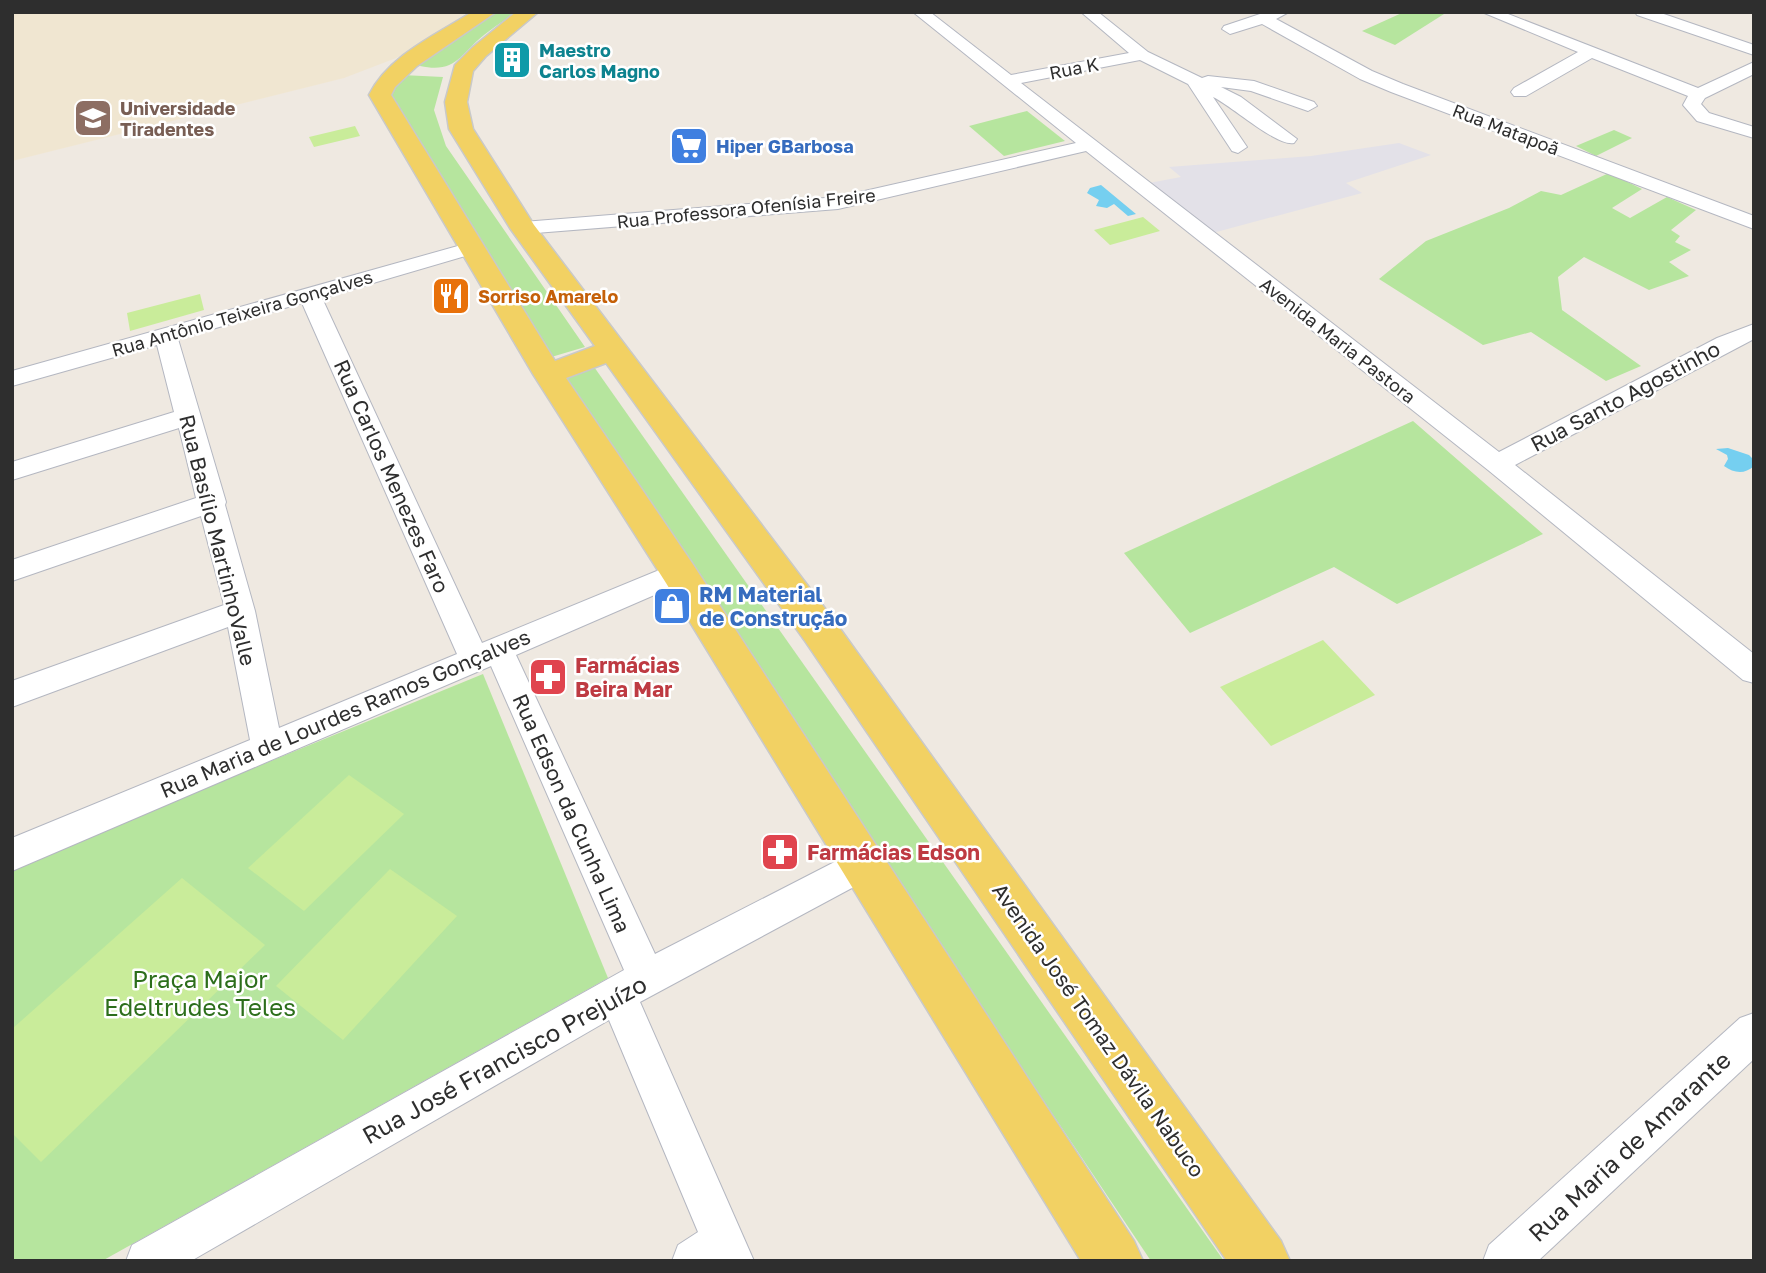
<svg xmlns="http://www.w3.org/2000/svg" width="1766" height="1273" viewBox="0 0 1766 1273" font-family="'Golos Text',sans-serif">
  <rect width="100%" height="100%" fill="#efe9e1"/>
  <!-- industrial -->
  <path fill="#e3e1e8" d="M 1399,143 L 1431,155 L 1346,183 L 1362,193 L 1209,234 L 1149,183 L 1181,177 L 1169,167 L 1311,156 Z"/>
  <!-- education -->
  <path fill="#f0e6d1" d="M 12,12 L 468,12 L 404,55 L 344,78 L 12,161 Z"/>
  <!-- green -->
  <g fill="#b6e59e">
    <path d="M 492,12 L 516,12 C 505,20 494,27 484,35 C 460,54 456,74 420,66 L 421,62 Z"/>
    <path d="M 1404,12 L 1444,14 L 1395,45 L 1362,31 Z"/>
    <path d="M 402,75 L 443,77 L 434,110 L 446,146 L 585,347 L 548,358 L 403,128 L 388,89 Z"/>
    <path d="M 1027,111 L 1065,141 L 1004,156 L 969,126 Z"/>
    <path d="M 1614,130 L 1632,138 L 1596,156 L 1576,146 Z"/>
    <path d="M 1609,173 L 1642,189 L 1612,208 L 1630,218 L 1667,197 L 1696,210 L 1671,230 L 1680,236 L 1675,242 L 1691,250 L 1669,262 L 1689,276 L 1649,290 L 1584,257 L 1558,277 L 1562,310 L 1641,366 L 1606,381 L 1531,332 L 1483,345 L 1379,279 L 1426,241 L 1509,208 L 1541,191 L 1561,195 Z"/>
    <path d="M 592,364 L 1224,1261 L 1151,1261 L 559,377 Z"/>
    <path d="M 1413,421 L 1543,534 L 1397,604 L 1334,567 L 1190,633 L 1124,553 Z"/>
    <path d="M 483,674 L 608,978 L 102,1261 L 12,1261 L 12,867 Z"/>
  </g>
  <!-- pitch -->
  <g fill="#c9ec9a">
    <path d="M 355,126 L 360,136 L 314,147 L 309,137 Z"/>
    <path d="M 1143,217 L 1160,231 L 1110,245 L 1094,230 Z"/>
    <path d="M 200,294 L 204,310 L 130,331 L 127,313 Z"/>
    <path d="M 1323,640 L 1375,695 L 1271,746 L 1220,687 Z"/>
    <path d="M 349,775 L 404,814 L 304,911 L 248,868 Z"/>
    <path d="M 390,869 L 457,916 L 343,1040 L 276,986 Z"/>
    <path d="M 182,878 L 265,945 L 41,1162 L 12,1133 L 12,1029 Z"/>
  </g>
  <!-- water -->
  <g fill="#75cff0">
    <path d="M 1101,185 L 1136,214 L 1128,216 L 1114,204 L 1107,208 L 1096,206 L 1099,200 L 1087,193 L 1090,188 Z"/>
    <path d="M 1728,448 L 1749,455 L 1754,460 L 1754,466 C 1744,475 1734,473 1724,466 L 1728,459 L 1727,455 L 1716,449 Z"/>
  </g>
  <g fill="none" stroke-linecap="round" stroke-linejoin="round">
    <defs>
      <g id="minor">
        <path d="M 913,12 L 930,12 L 1011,75 L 1129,53 L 1081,12 L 1098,12 L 1148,52 L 1202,78 L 1208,76 L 1254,81 L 1314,102 L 1317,106 L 1308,111 L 1251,91 L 1221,87 L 1241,97 L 1297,139 L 1294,143 C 1277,147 1232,106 1213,97 L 1247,147 L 1238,153 L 1232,151 L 1188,84 L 1140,60 L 1021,83 L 1499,452 L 1717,338 L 1754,324 L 1754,339 L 1515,465 L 1754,654 L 1754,683 L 1743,680 L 1488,470 L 1086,151 L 838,209 L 523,234 L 516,232 L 513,228 L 516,224 L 523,222 L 838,197 L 1076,143 Z"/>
        <path d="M 1266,12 L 1289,12 L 1276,19 L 1372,71 L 1403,84 L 1754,216 L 1754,229 L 1391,92 L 1360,79 L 1262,24 L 1230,34 L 1222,29 L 1224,26 Z"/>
        <path d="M 1482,12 L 1503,12 L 1698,88 L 1754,62 L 1754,74 L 1705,98 L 1701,104 L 1709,113 L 1754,127 L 1754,138 L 1697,121 L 1683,105 L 1688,96 L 1592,58 L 1526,96 L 1514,96 L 1511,92 L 1514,88 L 1578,52 Z"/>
        <path d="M 1635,12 L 1658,12 L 1754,45 L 1754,55 L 1637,15 Z"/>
        <path d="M 472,242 L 479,244 L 482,248 L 479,252 L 322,298 L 482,643 L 669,566 L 679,562 L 689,566 L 693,573 L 689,580 L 516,655 L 655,954 L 852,853 L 864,848 L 876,853 L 882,864 L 876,875 L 640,1002 L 754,1261 L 672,1261 L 678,1245 L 698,1232 L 609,1020 L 191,1261 L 126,1261 L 132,1245 L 624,970 L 491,666 L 12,871 L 12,838 L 250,740 L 228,627 L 12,707 L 12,681 L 224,605 L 201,516 L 12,581 L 12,560 L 196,498 L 179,428 L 12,480 L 12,462 L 174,412 L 157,345 L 12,386 L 12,371 ZM 302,303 L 457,654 L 279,728 L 255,611 L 225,505 L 226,502 L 178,339 Z"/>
        <path d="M 1754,1013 L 1754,1059 L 1538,1261 L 1483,1261 L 1489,1245 L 1740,1018 Z"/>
      </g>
      <path id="major" d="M 472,12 L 496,12 L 417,66 L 395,87 L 391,95 L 555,361 L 595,346 L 510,228 L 449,129 L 445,102 L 455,65 L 472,48 L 516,12 L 538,12 L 486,56 L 473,71 L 467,102 L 473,129 L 534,225 L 833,619 L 1281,1241 L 1290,1261 L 1227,1261 L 805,641 L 606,363 L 566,378 L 692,563 L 1134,1241 L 1143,1261 L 1081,1261 L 666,583 L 533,374 L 369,95 C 389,55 436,35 472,12 Z"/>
    </defs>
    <!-- minor casing -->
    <use href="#minor" stroke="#b4b7c1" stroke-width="2"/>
    <!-- major casing -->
    <use href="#major" stroke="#c9c9c9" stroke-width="3"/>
    <!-- minor -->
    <use href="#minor" fill="#fff" fill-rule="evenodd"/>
    <!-- major -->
    <use href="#major" fill="#f2d163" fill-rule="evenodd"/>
  </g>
  <!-- icons -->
  <defs>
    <symbol id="building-square" viewBox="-11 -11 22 22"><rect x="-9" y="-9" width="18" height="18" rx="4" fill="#0f9aa8" stroke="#fff"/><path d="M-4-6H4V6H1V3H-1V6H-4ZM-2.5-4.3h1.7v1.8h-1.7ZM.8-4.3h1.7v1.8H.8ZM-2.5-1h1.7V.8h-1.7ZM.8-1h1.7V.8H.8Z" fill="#fff"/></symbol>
    <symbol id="university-square" viewBox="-11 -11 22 22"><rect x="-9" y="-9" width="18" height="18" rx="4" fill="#8d6e63" stroke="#fff"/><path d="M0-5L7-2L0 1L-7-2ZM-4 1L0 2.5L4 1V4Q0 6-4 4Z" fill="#fff"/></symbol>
    <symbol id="supermarket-square" viewBox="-11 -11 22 22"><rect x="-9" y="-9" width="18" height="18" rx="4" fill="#3f7fe0" stroke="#fff"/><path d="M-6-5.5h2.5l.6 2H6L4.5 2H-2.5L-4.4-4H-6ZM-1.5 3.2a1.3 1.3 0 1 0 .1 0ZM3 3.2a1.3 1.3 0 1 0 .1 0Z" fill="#fff"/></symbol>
    <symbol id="restaurant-square" viewBox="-11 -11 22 22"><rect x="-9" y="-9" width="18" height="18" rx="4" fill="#e8710a" stroke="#fff"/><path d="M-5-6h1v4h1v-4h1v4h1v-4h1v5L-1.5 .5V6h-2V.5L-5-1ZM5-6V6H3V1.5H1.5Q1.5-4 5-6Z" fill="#fff"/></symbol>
    <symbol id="shop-square" viewBox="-11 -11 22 22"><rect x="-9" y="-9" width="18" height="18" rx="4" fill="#3f7fe0" stroke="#fff"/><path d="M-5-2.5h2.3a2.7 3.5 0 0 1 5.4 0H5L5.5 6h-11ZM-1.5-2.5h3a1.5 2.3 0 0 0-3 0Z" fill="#fff"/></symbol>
    <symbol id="pharmacy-square" viewBox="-11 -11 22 22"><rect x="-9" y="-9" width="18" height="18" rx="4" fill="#e0444e" stroke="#fff"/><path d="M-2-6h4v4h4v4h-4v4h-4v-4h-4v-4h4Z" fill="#fff"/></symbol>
  </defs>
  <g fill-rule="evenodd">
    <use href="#building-square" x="490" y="38" width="44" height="44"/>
    <use href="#university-square" x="71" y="96" width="44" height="44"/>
    <use href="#supermarket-square" x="667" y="124" width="44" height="44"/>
    <use href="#restaurant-square" x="429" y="274" width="44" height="44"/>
    <use href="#shop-square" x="650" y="584" width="44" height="44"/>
    <use href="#pharmacy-square" x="526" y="655" width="44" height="44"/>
    <use href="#pharmacy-square" x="758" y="830" width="44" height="44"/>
  </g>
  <g text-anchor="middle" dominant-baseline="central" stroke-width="5" stroke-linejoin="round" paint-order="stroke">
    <!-- far-culture labels -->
    <g font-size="18" font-weight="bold" fill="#0d838f" stroke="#fff" text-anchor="start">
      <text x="539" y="50">Maestro<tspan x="539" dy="21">Carlos Magno</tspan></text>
    </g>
    <!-- far-street labels -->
    <g font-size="18" fill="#2e2e2e" stroke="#fff">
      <text transform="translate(1074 68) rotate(-11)">Rua K</text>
      <text transform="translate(1506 129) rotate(21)">Rua Matapoã</text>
      <text transform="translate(746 208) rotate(-6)">Rua Professora Ofenísia Freire</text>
      <text transform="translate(242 313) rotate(-16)">Rua Antônio Teixeira Gonçalves</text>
      <text transform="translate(1338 340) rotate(38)">Avenida Maria Pastora</text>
    </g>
    <!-- far-education labels -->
    <g font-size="18" font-weight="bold" fill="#785e54" stroke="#fff" text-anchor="start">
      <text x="120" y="108">Universidade<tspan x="120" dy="21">Tiradentes</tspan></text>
    </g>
    <!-- far-shop labels -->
    <g font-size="18" font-weight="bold" fill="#366cbe" stroke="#fff" text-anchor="start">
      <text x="716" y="146">Hiper GBarbosa</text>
    </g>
    <!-- far-food labels -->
    <g font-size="18" font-weight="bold" fill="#c56008" stroke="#fff" text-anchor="start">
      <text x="478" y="296">Sorriso Amarelo</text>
    </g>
    <!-- street labels -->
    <g font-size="21" fill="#2e2e2e" stroke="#fff">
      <text transform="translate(1625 396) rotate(-28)">Rua Santo Agostinho</text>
      <text transform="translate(392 476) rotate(66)">Rua Carlos Menezes Faro</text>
      <text transform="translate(218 540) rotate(76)">Rua Basílio MartinhoValle</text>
      <text transform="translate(345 713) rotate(-23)">Rua Maria de Lourdes Ramos Gonçalves</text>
      <text transform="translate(572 813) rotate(66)">Rua Edson da Cunha Lima</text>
      <text transform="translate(1099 1030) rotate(55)">Avenida José Tomaz Dávila Nabuco</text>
    </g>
    <!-- shop labels -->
    <g font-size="21" font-weight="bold" fill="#366cbe" stroke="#fff" text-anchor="start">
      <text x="699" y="594">RM Material<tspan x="699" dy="24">de Construção</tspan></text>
    </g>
    <!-- health labels -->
    <g font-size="21" font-weight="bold" fill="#be3a42" stroke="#fff" text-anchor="start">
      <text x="575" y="665">Farmácias<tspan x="575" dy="24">Beira Mar</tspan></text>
      <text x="807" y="852">Farmácias Edson</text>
    </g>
    <!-- near-park labels -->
    <g font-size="24" fill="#2c6e1b" stroke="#fff">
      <text x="200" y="978">Praça Major<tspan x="200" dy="28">Edeltrudes Teles</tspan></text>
    </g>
    <!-- near-street labels -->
    <g font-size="24" fill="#2e2e2e" stroke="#fff">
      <text transform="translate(504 1059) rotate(-29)">Rua José Francisco Prejuízo</text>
      <text transform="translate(1629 1146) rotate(-43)">Rua Maria de Amarante</text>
    </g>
  </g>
  <!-- border -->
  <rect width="1766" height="1273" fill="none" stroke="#2e2e2e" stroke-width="28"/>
</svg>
